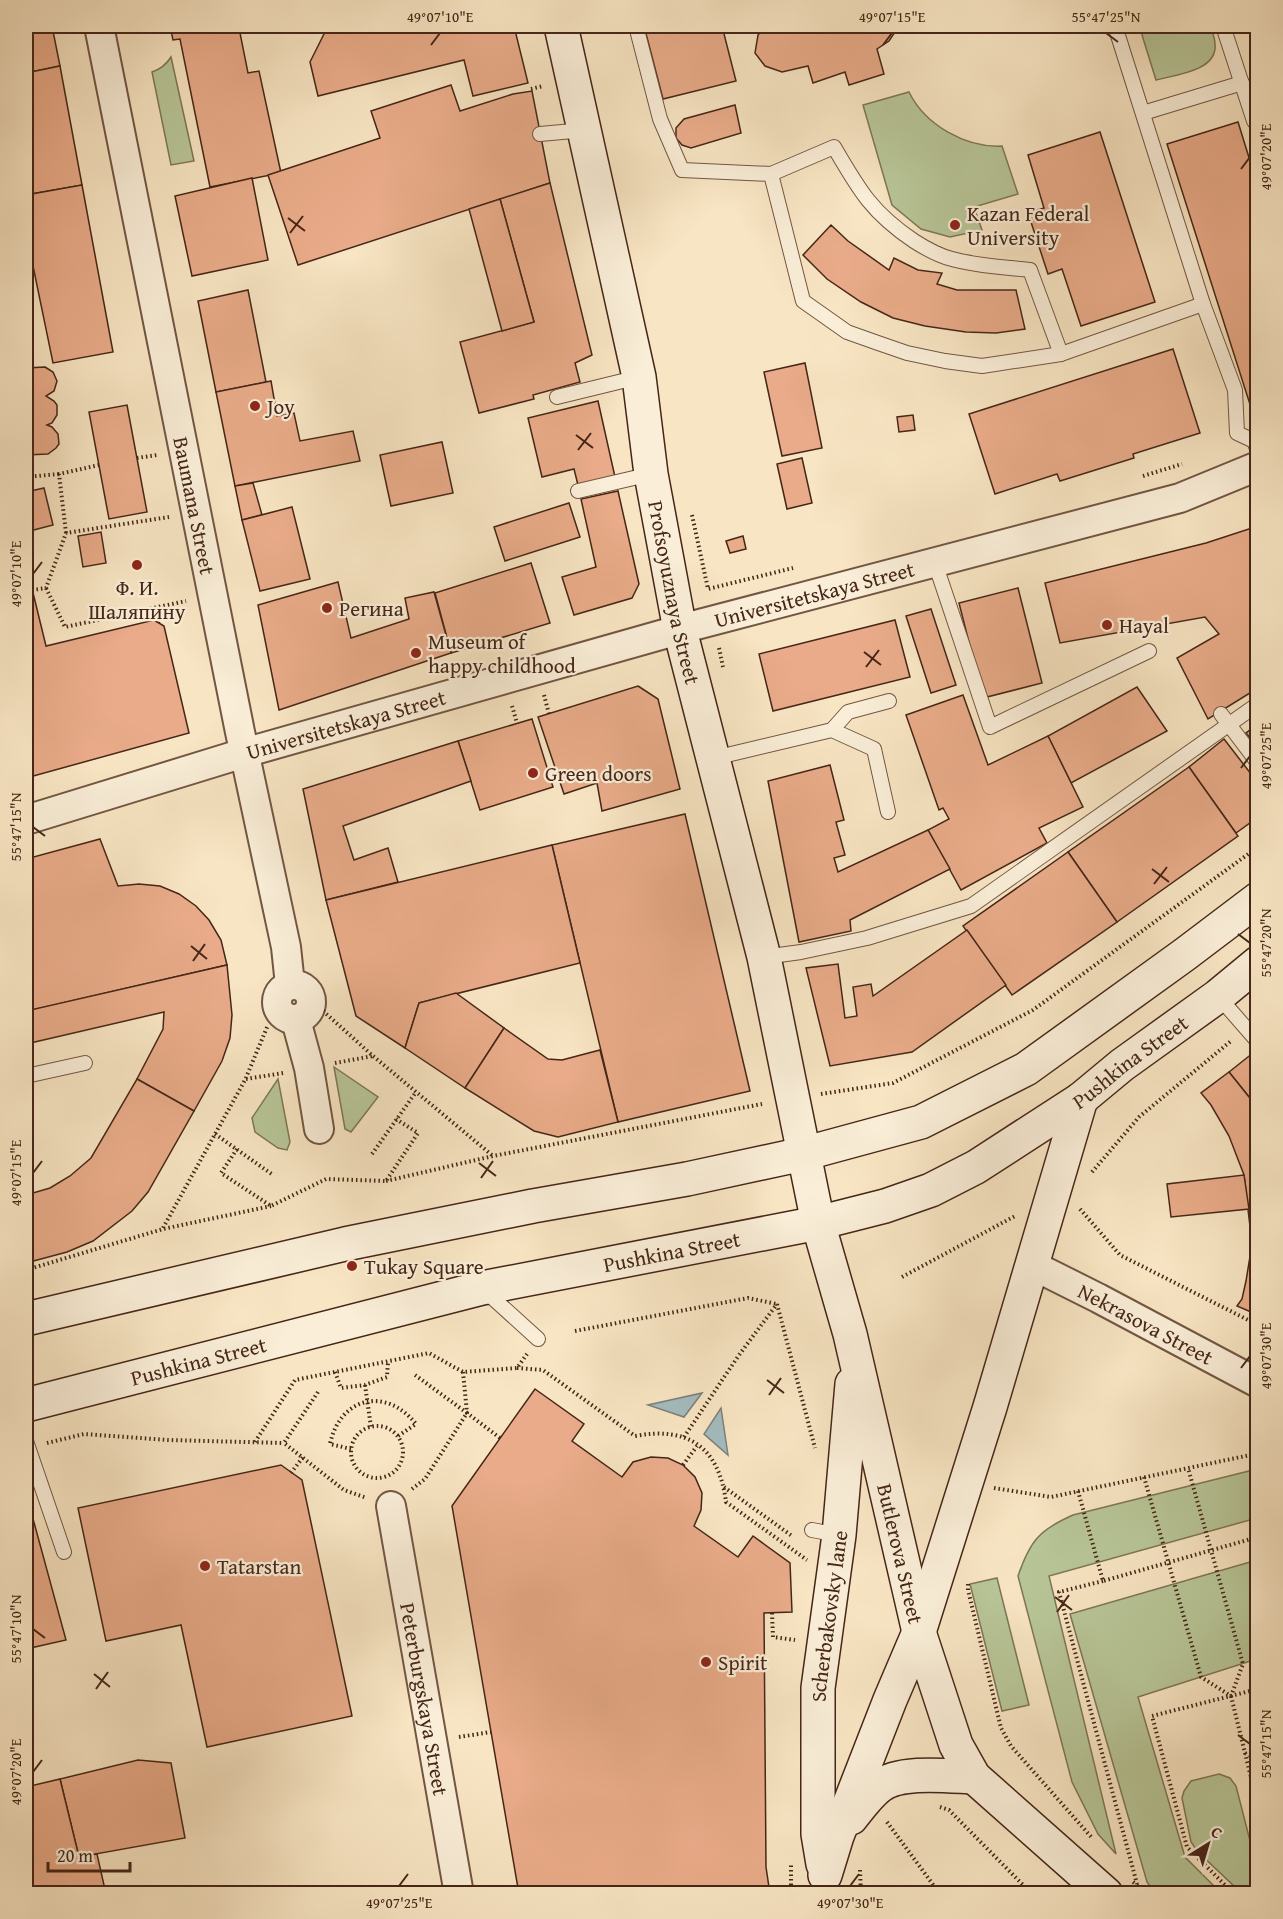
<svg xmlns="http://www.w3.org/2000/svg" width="1283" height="1919" viewBox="0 0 1283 1919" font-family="'Gentium Book Plus',serif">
  <rect width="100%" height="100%" fill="#f8e5c3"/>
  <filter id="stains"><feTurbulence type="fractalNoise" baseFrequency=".00333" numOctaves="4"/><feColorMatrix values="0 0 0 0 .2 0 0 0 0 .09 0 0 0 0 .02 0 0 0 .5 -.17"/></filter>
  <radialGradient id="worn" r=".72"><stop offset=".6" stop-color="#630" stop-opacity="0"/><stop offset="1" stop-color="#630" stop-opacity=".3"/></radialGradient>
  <!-- green -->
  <g fill="#b8c698" stroke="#7e7658" stroke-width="1.5">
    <path d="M 1146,26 L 1210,26 C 1212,31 1215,38 1215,44 C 1218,71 1175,75 1156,80 L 1142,35 Z"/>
    <path d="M 171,57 L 194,161 L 171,165 L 152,72 C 161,69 166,65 171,57 Z"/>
    <path d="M 909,92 C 925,125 966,148 1002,146 L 1018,194 L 974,207 L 982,230 L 950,237 L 921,229 L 892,205 L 863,105 Z"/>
    <path d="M 334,1067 L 378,1097 L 351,1132 L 345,1129 Z"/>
    <path d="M 278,1079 L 290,1142 L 287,1150 L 278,1148 L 255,1132 L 252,1118 Z"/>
    <path d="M 1257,1469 L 1257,1518 L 1049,1576 L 1116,1854 L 1098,1834 L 1072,1782 L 1018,1576 C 1030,1541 1039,1530 1073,1515 Z"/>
    <path d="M 1257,1560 L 1257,1659 L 1138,1697 L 1185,1857 L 1214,1886 L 1226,1893 L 1155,1893 L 1147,1882 L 1070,1614 Z"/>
    <path d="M 997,1578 L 1029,1705 L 1002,1711 L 970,1584 Z"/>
    <path d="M 1219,1774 L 1230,1778 L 1236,1786 L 1257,1868 L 1256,1882 L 1248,1889 L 1234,1886 L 1198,1852 L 1191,1842 L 1182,1798 L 1184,1791 L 1191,1781 Z"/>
  </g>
  <!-- water -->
  <g fill="#a3bcbf" stroke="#7d807c" stroke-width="1.5">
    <path d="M 702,1393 L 684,1417 L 648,1405 Z"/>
    <path d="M 721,1408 L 728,1455 L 704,1434 Z"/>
  </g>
  <!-- building -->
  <g fill="#e9ab89" stroke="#452617" stroke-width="1.5">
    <path d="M 26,26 L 52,26 L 60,66 L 26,73 Z"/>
    <path d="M 170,26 L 250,26 L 239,28 L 248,73 L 259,71 L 281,173 L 210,187 L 180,39 L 173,40 Z"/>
    <path d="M 328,26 L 514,26 L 528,83 L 473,96 L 464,60 L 318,96 L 310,62 Z"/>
    <path d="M 644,26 L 722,26 L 736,81 L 663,99 Z"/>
    <path d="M 766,26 L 899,26 L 889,41 L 877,49 L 884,74 L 849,85 L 845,72 L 813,83 L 808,66 L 782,72 L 765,66 L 755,53 L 758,35 Z"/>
    <path d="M 60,66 L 82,185 L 26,195 L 27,153 L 26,73 Z"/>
    <path d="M 451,85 L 460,111 L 513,94 L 532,91 L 550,183 L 298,265 L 268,175 L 380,138 L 371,111 Z"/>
    <path d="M 735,105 L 741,133 L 691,148 L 682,145 L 676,138 L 676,128 L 684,119 Z"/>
    <path d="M 1238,122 L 1251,164 L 1258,162 L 1258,415 L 1254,417 L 1167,144 Z"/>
    <path d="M 1100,132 L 1155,302 L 1081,326 L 1062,269 L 1048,274 L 1028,213 L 1044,208 L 1028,155 Z"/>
    <path d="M 252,178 L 268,260 L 192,276 L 175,196 Z"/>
    <path d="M 550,183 L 592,355 L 575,363 L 580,382 L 533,395 L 534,399 L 479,413 L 460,342 L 534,322 L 500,199 Z"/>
    <path d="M 82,185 L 113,352 L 53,363 L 26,232 L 26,195 Z"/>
    <path d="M 500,199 L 534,322 L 502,331 L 469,209 Z"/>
    <path d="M 831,225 L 848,241 L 889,270 L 894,258 L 918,270 L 942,273 L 937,284 L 957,290 L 1016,290 L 1025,329 L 996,333 L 966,332 L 925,326 L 893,318 L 861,302 L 827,279 L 803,255 Z"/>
    <path d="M 248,290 L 266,382 L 216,392 L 198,301 Z"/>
    <path d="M 1173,349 L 1200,433 L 1133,454 L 1134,458 L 1060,481 L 1057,474 L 995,494 L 969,414 Z"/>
    <path d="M 805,363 L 822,448 L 782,456 L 764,372 Z"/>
    <path d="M 45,367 L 53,372 L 57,381 L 54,391 L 46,396 L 54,401 L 57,405 L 57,415 L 52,423 L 47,425 L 52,427 L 58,434 L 59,444 L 56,448 L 48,454 L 26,455 L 26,368 Z"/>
    <path d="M 271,381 L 277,416 L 294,413 L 300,441 L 353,431 L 360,461 L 235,486 L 216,392 Z"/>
    <path d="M 598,401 L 615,477 L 578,485 L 574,469 L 542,477 L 528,418 Z"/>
    <path d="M 127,405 L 147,512 L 109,519 L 89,412 Z"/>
    <path d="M 913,415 L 915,430 L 899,432 L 897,417 Z"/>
    <path d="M 442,442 L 453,493 L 391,506 L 380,455 Z"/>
    <path d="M 802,458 L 812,503 L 787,509 L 777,464 Z"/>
    <path d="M 253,483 L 262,515 L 242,520 L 235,486 Z"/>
    <path d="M 44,488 L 53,525 L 26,532 L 26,492 Z"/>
    <path d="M 618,491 L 639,584 L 632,598 L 574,615 L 562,577 L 596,567 L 581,499 Z"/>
    <path d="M 569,503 L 580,537 L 505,561 L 494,527 Z"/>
    <path d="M 292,507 L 310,579 L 260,591 L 242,520 Z"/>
    <path d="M 1258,526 L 1258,688 L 1208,719 L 1177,658 L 1219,634 L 1205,617 L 1060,643 L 1045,583 L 1206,543 Z"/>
    <path d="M 101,532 L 106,563 L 83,567 L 78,536 Z"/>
    <path d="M 743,536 L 746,549 L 730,553 L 726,541 Z"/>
    <path d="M 531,563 L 550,623 L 451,653 L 435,593 Z"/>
    <path d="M 26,564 L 46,646 L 154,620 L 164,626 L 189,733 L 26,778 Z"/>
    <path d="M 338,582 L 351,638 L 409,619 L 405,598 L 434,592 L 451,653 L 279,710 L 258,605 Z"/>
    <path d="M 1018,588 L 1042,683 L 983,698 L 959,603 Z"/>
    <path d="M 931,609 L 956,685 L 931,693 L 906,616 Z"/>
    <path d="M 895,620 L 910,677 L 773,711 L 759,654 Z"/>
    <path d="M 638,686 L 658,699 L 680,789 L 602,811 L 597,783 L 564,794 L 538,717 Z"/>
    <path d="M 1137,687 L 1167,731 L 1071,783 L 1048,736 Z"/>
    <path d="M 963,695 L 988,765 L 1048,736 L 1083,807 L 1039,828 L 1047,843 L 961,890 L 928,830 L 949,819 L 943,808 L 939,810 L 906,715 Z"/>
    <path d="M 532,719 L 553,787 L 480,810 L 458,741 Z"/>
    <path d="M 1258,724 L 1258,748 L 1246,733 Z"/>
    <path d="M 1224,739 L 1258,783 L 1258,817 L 1236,833 L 1189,767 Z"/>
    <path d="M 458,741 L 471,781 L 343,826 L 354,860 L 388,848 L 398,882 L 326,900 L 303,789 Z"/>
    <path d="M 830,765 L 844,820 L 836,822 L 845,855 L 834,858 L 838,872 L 928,830 L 950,869 L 850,920 L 851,931 L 799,942 L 768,781 Z"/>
    <path d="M 1189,767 L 1238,836 L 1117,922 L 1068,852 Z"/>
    <path d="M 685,814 L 750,1091 L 618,1122 L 552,845 Z"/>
    <path d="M 100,839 L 118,886 L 139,884 L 160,886 L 179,894 L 196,906 L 209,920 L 221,940 L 227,965 L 28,1011 L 26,1000 L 26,859 Z"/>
    <path d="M 552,845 L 580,963 L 419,1003 L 405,1048 L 356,1016 L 326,900 Z"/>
    <path d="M 1068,852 L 1117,922 L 1012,995 L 963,926 Z"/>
    <path d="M 967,930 L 1006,985 L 912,1052 L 830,1066 L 806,968 L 838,964 L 845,1018 L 857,1016 L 853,987 L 871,984 L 873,996 Z"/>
    <path d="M 227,965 L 232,1015 L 230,1038 L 222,1061 L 194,1111 L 137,1079 L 163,1029 L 164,1012 L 26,1044 L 26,1011 Z"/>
    <path d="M 456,993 L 504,1028 L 465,1088 L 405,1048 L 419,1003 Z"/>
    <path d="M 504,1028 L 548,1059 L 562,1060 L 600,1050 L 618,1122 L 558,1137 L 534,1131 L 465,1088 Z"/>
    <path d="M 1258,1049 L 1258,1115 L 1249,1097 L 1229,1072 Z"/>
    <path d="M 1229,1072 L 1249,1097 L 1258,1115 L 1258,1315 L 1237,1306 L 1242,1299 L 1246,1281 L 1252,1244 L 1244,1175 L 1229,1136 L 1211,1105 L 1201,1093 Z"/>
    <path d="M 137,1079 L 194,1111 L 148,1192 L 132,1211 L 93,1241 L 67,1252 L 26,1263 L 26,1195 L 50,1188 L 70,1176 L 91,1158 Z"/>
    <path d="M 1244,1175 L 1249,1209 L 1171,1217 L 1167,1184 Z"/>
    <path d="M 535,1389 L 584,1424 L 572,1441 L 622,1477 L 633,1462 L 651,1457 L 668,1458 L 683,1465 L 695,1477 L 702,1493 L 701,1510 L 694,1526 L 738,1557 L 753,1536 L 790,1563 L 792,1612 L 764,1613 L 766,1867 L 770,1894 L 519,1894 L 452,1506 Z"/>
    <path d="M 281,1465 L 302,1480 L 352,1716 L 207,1747 L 181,1625 L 106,1641 L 78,1508 Z"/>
    <path d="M 26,1493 L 66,1640 L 26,1649 Z"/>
    <path d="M 138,1760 L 171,1763 L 185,1838 L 79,1857 L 60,1779 Z"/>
    <path d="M 60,1779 L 79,1857 L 97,1854 L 106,1894 L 26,1894 L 26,1787 Z"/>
  </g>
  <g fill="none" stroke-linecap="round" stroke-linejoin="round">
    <defs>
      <g id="lane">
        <path d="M 636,26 L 660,119 L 682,170 L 771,174 L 834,147 C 859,190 872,213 914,241 C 925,248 939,256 952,259 C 977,266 1004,267 1030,270 L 1061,354"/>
        <path d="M 1115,26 L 1203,304 L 1235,390 L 1237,433 L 1254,441 L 1258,451"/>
        <path d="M 1223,26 L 1254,121 L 1258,126"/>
        <path d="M 1143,113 L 1242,83"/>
        <path d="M 540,134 L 584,130"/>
        <path d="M 771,174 L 803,301 L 847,332 L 878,343 L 907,353 L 945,361 L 982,366 L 1061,354 L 1203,304"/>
        <path d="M 557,397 L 639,377"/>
        <path d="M 578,491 L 651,474"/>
        <path d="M 935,563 L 990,727 L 1149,651"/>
        <path d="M 1221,714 L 1258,763"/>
        <path d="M 832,730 L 848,712 L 889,701"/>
        <path d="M 714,758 L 832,730 L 874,749 L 888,812"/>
        <path d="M 764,957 L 801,952 L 867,938 L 971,906 L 1258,704"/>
        <path d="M 1218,996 L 1258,1042"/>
        <path d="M 26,1076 L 85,1063"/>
        <path d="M 484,1290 L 538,1339"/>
        <path d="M 26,1441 L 64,1552"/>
        <path d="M 812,1530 L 839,1535"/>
      </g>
      <g id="street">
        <path id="s1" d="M 99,26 L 240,732 L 286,947 L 290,985"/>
        <path id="s2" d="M 26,820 L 244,753 L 696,625 L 1180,498 L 1258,466"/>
        <circle cx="294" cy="1002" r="17"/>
        <path d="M 296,1020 L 309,1068 L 319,1129"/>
        <path id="s3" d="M 1032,1265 L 1098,1298 L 1258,1383"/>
        <path id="s4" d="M 391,1506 L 459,1894"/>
      </g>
      <g id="secondary">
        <path id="s5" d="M 561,26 L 639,377 L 651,474 L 680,630 L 764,957 L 818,1223 L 850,1334 L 919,1632 L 956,1745 L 974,1777 L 1106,1894"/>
        <path d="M 26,1319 L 345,1244 L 533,1206 L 687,1179 L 803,1154 L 921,1122 L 1026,1069 L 1184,955 L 1258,899"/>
        <path id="s6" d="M 26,1405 L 482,1288 L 818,1223 L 885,1206 L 931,1190 L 976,1167 L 1081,1099 L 1122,1065 L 1218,996 L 1258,963"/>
        <path d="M 851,1818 C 860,1807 869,1794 880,1786 C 900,1770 949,1776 974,1777"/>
        <path id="s7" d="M 823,1864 L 818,1834 L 818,1688 L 839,1535 L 852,1384"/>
        <path d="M 825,1875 L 837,1836 L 890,1700 L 919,1632 L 990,1407 L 1081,1099"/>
      </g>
    </defs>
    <!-- lane casing -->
    <use href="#lane" stroke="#725642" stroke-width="16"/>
    <!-- street casing -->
    <use href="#street" stroke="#725642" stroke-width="32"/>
    <!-- secondary casing -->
    <use href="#secondary" stroke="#452617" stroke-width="36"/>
    <!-- path -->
    <g stroke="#452617" stroke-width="4" stroke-dasharray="1.5 3" stroke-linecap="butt">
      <path d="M 531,89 L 543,86"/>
      <path d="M 137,458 L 157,455"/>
      <path d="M 1143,476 L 1182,464"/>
      <path d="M 26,477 L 59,474"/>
      <path d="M 692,515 L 708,589 L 793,568"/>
      <path d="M 66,533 L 59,474 L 99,465"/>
      <path d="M 46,588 L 65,627 L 186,601"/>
      <path d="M 32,590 L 46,588 L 66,533 L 169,517"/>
      <path d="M 158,623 L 164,606"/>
      <path d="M 719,648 L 723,667"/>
      <path d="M 544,695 L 549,714"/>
      <path d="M 512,706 L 517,723"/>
      <path d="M 323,1011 L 373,1056 L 493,1156"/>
      <path d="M 335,1063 L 373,1056"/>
      <path d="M 246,1079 L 283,1073"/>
      <path d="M 821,1094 L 893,1083 L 1033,1010 L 1258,847"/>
      <path d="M 215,1134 L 273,1175"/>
      <path d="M 237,1149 L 221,1173 L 271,1206 L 326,1179 L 386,1181 L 418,1133 L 396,1119"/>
      <path d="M 372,1154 L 416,1092"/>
      <path d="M 1092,1172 L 1139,1117 L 1231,1041"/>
      <path d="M 386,1181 L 493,1156 L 762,1104"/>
      <path d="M 1080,1209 L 1120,1255 L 1258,1325"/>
      <path d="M 163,1228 L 245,1080 L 268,1025"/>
      <path d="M 26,1270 L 163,1229 L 271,1206"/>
      <path d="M 902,1277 L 1015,1216"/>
      <path d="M 777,1304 L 815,1448"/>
      <path d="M 575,1331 L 748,1298 L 777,1304"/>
      <path d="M 517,1368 L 543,1370 L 635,1436 C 688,1426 719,1447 726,1502 L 807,1560"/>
      <path d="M 335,1372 L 341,1388 L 365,1385 L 387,1377 L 388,1362"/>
      <path d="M 463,1372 L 467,1413 L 500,1438"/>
      <path d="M 365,1385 L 371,1427"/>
      <path d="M 318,1392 L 284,1443 L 344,1490 L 367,1498"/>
      <circle cx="377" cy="1452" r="26"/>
      <path d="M 684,1437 L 739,1355 L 777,1304"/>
      <path d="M 255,1442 L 295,1380 L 429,1353 L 463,1372 L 517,1368 L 527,1354"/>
      <path d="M 47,1443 L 84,1434 L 168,1440 L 284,1443"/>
      <path d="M 351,1449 L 330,1444 C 340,1397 386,1386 416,1424 L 398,1436"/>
      <path d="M 1255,1454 L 1258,1462"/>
      <path d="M 683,1465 L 697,1446"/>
      <path d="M 291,1473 L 303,1457"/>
      <path d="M 1144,1477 L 1201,1677 L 1231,1696 L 1243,1664 L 1188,1468"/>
      <path d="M 724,1487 L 792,1536"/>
      <path d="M 994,1488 L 1051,1497 L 1255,1454 L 1258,1451"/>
      <path d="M 412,1489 L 425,1479 L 467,1413 L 415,1375"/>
      <path d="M 1078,1491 L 1103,1581 L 1258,1537"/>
      <path d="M 1103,1581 L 1059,1592 L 1137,1884"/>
      <path d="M 968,1584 L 968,1590 L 1001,1728 L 1011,1746 L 1093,1839"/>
      <path d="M 772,1613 L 773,1637 L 795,1640"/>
      <path d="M 1231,1696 L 1258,1806"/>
      <path d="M 459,1737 L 491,1732"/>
      <path d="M 1245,1753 L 1258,1760"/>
      <path d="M 940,1807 L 949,1810 L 1032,1894"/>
      <path d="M 887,1822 L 940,1894"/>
      <path d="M 860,1870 L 861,1894"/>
      <path d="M 1133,1882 L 1148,1894"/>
      <path d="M 791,1894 L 791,1865"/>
      <path d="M 1240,1894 L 1226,1886 L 1187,1847 L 1152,1716 L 1258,1689"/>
    </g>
    <!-- lane -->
    <use href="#lane" stroke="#faeed8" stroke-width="14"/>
    <!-- street -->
    <use href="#street" stroke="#faeed8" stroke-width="28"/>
    <!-- secondary -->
    <use href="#secondary" stroke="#faeed8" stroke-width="33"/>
  </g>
  <!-- ticks -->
  <path fill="none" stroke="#452617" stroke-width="2" d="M 1106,33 L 1118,42M 431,45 L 440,33M 883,45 L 892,33M 1241,169 L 1250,157M 288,218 L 305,231M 290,233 L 303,216M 576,435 L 593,448M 578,450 L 591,433M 33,574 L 42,562M 864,652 L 881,665M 866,667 L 879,650M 1241,768 L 1250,756M 33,827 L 45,836M 1152,869 L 1169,882M 1154,884 L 1167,867M 1238,934 L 1250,943M 191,946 L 207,959M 193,961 L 205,944M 479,1163 L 496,1176M 33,1173 L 42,1161M 481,1178 L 493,1161M 1241,1368 L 1250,1356M 767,1380 L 784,1393M 769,1395 L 781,1378M 1055,1597 L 1072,1610M 1057,1612 L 1069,1595M 33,1629 L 45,1638M 94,1674 L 110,1687M 96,1689 L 108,1672M 1238,1735 L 1250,1744M 33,1772 L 42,1760M 399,1886 L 408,1874M 850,1886 L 859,1874"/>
  <!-- markers -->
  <g fill="#8f2418" stroke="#faeed8" stroke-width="2">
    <circle cx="955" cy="225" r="6"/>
    <circle cx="255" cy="406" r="6"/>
    <circle cx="137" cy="565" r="6"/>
    <circle cx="327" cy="608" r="6"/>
    <circle cx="1107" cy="625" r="6"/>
    <circle cx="416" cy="653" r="6"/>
    <circle cx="533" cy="773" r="6"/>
    <circle cx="352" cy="1266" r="6"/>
    <circle cx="205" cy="1566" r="6"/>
    <circle cx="706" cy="1662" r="6"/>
  </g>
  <g text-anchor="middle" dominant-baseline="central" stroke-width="4.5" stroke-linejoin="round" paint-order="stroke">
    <!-- poi labels -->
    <g font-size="21" fill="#452617" stroke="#faeed8" text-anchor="start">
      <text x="967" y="213">Kazan Federal<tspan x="967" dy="24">University</tspan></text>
      <text x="267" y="406">Joy</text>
      <text x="137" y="587" text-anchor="middle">Ф. И.<tspan x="137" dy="24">Шаляпину</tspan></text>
      <text x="339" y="608">Регина</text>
      <text x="1119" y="625">Hayal</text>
      <text x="428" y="641">Museum of<tspan x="428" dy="24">happy childhood</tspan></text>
      <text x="545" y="773">Green doors</text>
      <text x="364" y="1266">Tukay Square</text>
      <text x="217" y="1566">Tatarstan</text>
      <text x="718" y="1662">Spirit</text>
    </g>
    <!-- street labels -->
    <g font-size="21" fill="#452617" stroke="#faeed8">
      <text stroke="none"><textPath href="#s1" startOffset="489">Baumana Street</textPath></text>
      <text stroke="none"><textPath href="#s5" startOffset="578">Profsoyuznaya Street</textPath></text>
      <text stroke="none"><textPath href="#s2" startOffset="820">Universitetskaya Street</textPath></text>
      <text stroke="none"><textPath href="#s2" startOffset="334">Universitetskaya Street</textPath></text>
      <text stroke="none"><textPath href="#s6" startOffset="1168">Pushkina Street</textPath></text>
      <text stroke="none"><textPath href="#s6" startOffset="664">Pushkina Street</textPath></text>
      <text stroke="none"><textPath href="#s3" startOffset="128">Nekrasova Street</textPath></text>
      <text stroke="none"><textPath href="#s6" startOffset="178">Pushkina Street</textPath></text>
      <text stroke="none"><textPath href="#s5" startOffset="1566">Butlerova Street</textPath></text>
      <text stroke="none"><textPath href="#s7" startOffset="249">Scherbakovsky lane</textPath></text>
      <text stroke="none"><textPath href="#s4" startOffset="196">Peterburgskaya Street</textPath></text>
    </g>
  </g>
  <!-- margin -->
  <rect width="1283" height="1919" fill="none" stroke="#f8e5c3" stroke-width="66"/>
  <!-- north arrow -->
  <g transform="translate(1208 1844) rotate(37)" stroke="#faeed8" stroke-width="4.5" paint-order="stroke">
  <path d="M0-4.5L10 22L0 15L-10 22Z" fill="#452617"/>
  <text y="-9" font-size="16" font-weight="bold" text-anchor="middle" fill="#452617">С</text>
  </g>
  <!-- scale -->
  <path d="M48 1862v9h82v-9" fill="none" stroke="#452617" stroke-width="3"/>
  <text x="57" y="1862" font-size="18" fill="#452617" stroke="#faeed8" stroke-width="4.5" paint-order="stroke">20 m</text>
  <rect x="33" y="33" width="1217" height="1853" fill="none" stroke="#452617" stroke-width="2"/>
  <g font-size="15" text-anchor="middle" fill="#452617">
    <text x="440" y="22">49°07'10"E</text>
    <text x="892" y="22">49°07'15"E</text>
    <text x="1106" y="22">55°47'25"N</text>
    <text transform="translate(1266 157) rotate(-90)" y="5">49°07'20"E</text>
    <text transform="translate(16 574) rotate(-90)" y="5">49°07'10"E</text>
    <text transform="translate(1266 756) rotate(-90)" y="5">49°07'25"E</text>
    <text transform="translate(16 827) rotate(-90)" y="5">55°47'15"N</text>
    <text transform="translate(1266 943) rotate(-90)" y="5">55°47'20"N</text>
    <text transform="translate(16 1173) rotate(-90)" y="5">49°07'15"E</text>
    <text transform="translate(1266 1356) rotate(-90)" y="5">49°07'30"E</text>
    <text transform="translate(16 1629) rotate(-90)" y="5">55°47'10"N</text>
    <text transform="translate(1266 1744) rotate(-90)" y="5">55°47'15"N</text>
    <text transform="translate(16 1772) rotate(-90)" y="5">49°07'20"E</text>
    <text x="399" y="1908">49°07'25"E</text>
    <text x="850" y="1908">49°07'30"E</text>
  </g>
  <rect width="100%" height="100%" filter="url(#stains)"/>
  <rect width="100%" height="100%" fill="url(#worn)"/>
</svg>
